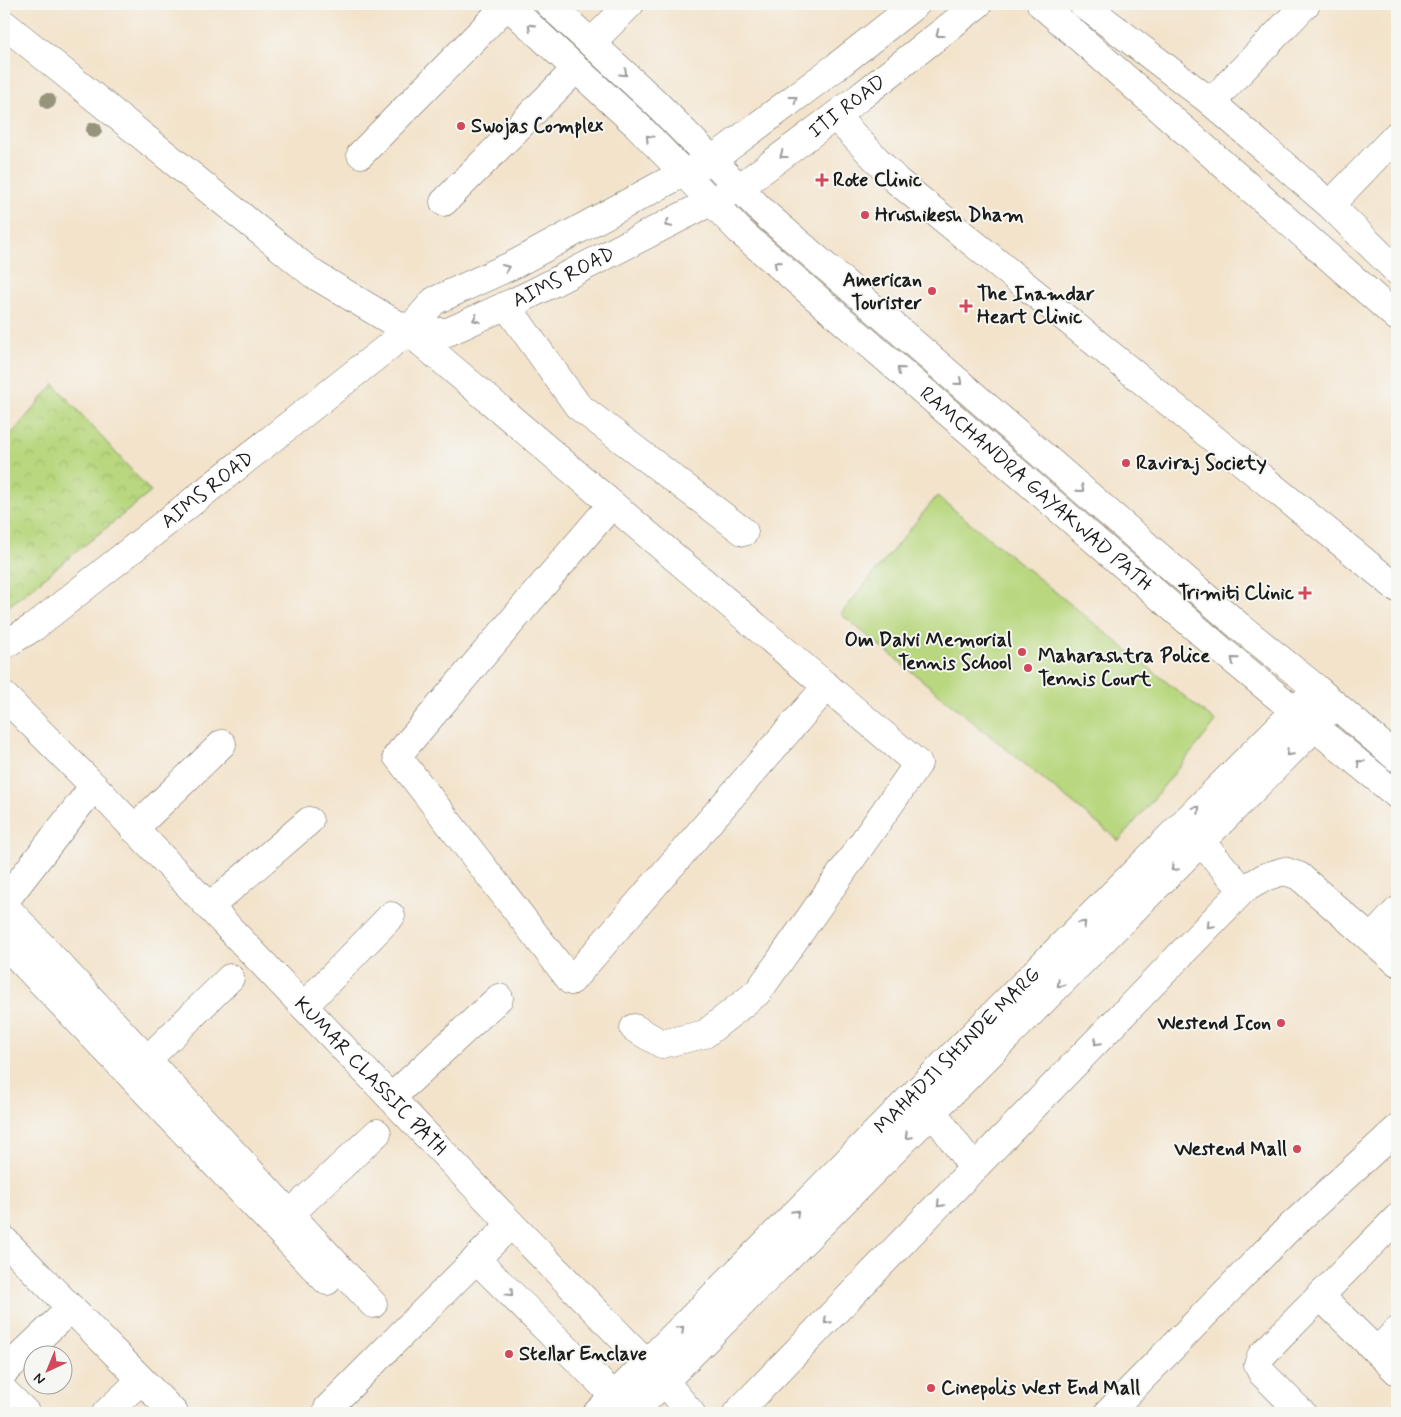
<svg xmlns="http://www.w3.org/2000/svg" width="1401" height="1417" viewBox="0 0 1401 1417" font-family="Mynerve,sans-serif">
  <defs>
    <pattern id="park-crowns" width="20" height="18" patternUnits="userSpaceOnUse" patternTransform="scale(1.25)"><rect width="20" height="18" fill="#b8d77e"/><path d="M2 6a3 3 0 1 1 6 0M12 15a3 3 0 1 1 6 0" fill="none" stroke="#9eb86c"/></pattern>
  </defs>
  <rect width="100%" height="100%" fill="#f6f6f2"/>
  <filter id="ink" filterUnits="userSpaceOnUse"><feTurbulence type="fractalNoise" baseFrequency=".02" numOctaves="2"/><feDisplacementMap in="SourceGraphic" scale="10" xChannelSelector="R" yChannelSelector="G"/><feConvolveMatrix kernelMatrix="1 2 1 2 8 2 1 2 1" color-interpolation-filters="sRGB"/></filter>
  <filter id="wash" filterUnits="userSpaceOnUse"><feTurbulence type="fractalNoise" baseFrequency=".0096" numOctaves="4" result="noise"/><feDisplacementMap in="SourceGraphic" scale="20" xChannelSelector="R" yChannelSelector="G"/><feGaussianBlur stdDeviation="1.12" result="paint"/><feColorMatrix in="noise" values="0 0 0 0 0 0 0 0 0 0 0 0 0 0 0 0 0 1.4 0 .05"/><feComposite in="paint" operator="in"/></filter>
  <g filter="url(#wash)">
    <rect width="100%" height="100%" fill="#f3e3cb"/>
    <!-- park -->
    <path fill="url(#park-crowns)" stroke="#6a7a4d" d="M 54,384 L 151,492 L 4,610 L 4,443 Z"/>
    <!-- pitch -->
    <path fill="#b8d77e" stroke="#6a7a4d" d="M 937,496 L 1216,722 L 1119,841 L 841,614 Z"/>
  </g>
  <g filter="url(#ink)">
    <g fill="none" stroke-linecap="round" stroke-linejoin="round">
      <defs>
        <g id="minor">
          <path d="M 1041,4 L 1397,317"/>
          <path d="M 1083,4 L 1211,102 L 1330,205 L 1397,271"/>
          <path d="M 4,24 L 313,274 L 408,331 L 918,764 L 758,992 L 705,1034 L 662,1044 L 634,1028"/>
          <path d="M 591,43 L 630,4"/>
          <path d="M 1211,102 L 1306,4"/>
          <path d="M 835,116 L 897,181 L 1397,588"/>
          <path d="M 361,154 L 507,5"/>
          <path d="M 444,202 L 576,69"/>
          <path d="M 1330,205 L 1397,135"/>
          <path d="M 506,305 L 578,406 L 744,532"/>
          <path id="s1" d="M 408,331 L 448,332 L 531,294 L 712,201"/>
          <path d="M 612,504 L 397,756 L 571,981 L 827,686"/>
          <path id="s2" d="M 4,645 L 34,627 L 408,331 L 434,301 L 515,264 L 683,173"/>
          <path id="s3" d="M 4,696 L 94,786 L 511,1224 L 665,1382 L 691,1413"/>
          <path d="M 134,829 L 222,744"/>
          <path d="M 1201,842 L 1243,890"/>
          <path d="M 4,902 L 94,786"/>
          <path d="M 4,905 L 373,1304"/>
          <path d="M 209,907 L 309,821"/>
          <path d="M 1371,939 L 1397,911"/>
          <path d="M 4,943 L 327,1281"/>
          <path d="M 304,1006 L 391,916"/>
          <path d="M 147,1060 L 230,978"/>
          <path d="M 391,1098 L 499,998"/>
          <path d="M 933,1112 L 974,1169"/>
          <path d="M 290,1214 L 377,1133"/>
          <path d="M 4,1240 L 174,1413"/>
          <path d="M 476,1259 L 614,1396"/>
          <path d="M 1320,1296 L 1397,1371"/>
          <path d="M 1377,1351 L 1397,1331"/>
          <path d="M 4,1372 L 71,1308"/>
          <path d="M 4,1391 L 26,1413"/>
          <path d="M 328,1408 L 511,1224"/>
          <path d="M 106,1413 L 141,1380"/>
          <path d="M 737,1413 L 1243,890 L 1265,877 L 1284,871 L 1299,876 L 1397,962"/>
          <path d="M 1108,1413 L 1287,1230 L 1397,1129"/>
          <path d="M 1302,1413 L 1262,1373 L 1258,1365 L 1261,1356 L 1397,1218"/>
        </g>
        <g id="major">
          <path id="s4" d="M 506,4 L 637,125 L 743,234 L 1220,649 L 1397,795"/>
          <path d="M 549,4 L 657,104 L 763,212 L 1239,626 L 1317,689 L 1397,758"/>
          <path d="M 696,167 L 712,160 L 836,67 L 916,4"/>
          <path id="s5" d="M 724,195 L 739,188 L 860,97 L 978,4"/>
          <path id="s6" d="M 597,1413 L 1309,697"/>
          <path d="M 633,1413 L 1316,726 L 1328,711"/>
        </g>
      </defs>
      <!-- minor casing -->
      <use href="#minor" stroke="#676259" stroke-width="29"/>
      <!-- major casing -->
      <use href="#major" stroke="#676259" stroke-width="29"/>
      <!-- minor -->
      <use href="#minor" stroke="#fff" stroke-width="28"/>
      <!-- major -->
      <use href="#major" stroke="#fff" stroke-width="28"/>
    </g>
    <!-- trees -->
    <g fill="#97947b">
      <circle cx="48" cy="101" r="8"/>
      <circle cx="94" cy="130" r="8"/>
    </g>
    <!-- one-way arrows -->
    <defs><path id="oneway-chevron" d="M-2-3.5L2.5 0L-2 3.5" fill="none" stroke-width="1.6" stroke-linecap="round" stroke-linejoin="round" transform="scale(1.25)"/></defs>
    <g stroke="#999">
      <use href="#oneway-chevron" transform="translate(531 27) rotate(-137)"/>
      <use href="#oneway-chevron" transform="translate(939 34) rotate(142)"/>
      <use href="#oneway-chevron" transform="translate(624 73) rotate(43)"/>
      <use href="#oneway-chevron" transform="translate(794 99) rotate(-37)"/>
      <use href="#oneway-chevron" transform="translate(649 138) rotate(-134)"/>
      <use href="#oneway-chevron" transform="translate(783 155) rotate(143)"/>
      <use href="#oneway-chevron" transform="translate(668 224) rotate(153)"/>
      <use href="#oneway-chevron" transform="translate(777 264) rotate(-139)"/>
      <use href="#oneway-chevron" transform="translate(506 268) rotate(-25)"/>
      <use href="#oneway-chevron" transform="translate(476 319) rotate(155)"/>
      <use href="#oneway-chevron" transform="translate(900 370) rotate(-139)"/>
      <use href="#oneway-chevron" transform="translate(959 382) rotate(41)"/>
      <use href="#oneway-chevron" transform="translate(1081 489) rotate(41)"/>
      <use href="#oneway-chevron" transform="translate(1234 660) rotate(-141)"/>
      <use href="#oneway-chevron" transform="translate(1289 753) rotate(135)"/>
      <use href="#oneway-chevron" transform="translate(1360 763) rotate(-140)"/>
      <use href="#oneway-chevron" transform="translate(1197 809) rotate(-45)"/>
      <use href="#oneway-chevron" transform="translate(1174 868) rotate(135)"/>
      <use href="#oneway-chevron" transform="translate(1083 924) rotate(-45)"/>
      <use href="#oneway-chevron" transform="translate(1210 925) rotate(134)"/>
      <use href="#oneway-chevron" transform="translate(1060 984) rotate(135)"/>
      <use href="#oneway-chevron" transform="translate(1097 1042) rotate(134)"/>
      <use href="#oneway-chevron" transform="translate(908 1136) rotate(135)"/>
      <use href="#oneway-chevron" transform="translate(940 1204) rotate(134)"/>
      <use href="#oneway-chevron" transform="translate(796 1213) rotate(-45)"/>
      <use href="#oneway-chevron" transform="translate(510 1293) rotate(45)"/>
      <use href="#oneway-chevron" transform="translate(827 1321) rotate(134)"/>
      <use href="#oneway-chevron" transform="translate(681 1329) rotate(-45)"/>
    </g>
  </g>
  <!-- markers -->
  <g fill="#d1495b" stroke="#f6f6f2" stroke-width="2">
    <circle cx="461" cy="126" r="5"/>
    <path d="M819.5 172.5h5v5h5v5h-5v5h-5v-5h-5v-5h5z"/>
    <circle cx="865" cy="215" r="5"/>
    <circle cx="932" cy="291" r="5"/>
    <path d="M963.5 298.5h5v5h5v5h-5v5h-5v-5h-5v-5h5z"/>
    <circle cx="1126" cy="463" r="5"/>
    <path d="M1302.5 585.5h5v5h5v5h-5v5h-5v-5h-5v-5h5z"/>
    <circle cx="1022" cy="652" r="5"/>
    <circle cx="1028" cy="668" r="5"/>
    <circle cx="1281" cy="1023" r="5"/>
    <circle cx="1297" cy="1149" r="5"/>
    <circle cx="509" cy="1354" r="5"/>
    <circle cx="931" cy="1388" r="5"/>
  </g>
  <g text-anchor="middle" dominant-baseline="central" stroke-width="4" stroke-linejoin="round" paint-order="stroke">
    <!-- street labels -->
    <g font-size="20" fill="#1c1c1c" stroke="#f6f6f2">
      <text stroke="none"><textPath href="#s5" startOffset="152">ITI ROAD</textPath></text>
      <text stroke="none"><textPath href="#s1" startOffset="168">AIMS ROAD</textPath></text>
      <text stroke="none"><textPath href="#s4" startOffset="719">RAMCHANDRA GAYAKWAD PATH</textPath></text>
      <text stroke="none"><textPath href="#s2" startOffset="256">AIMS ROAD</textPath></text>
      <text stroke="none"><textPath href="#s6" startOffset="511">MAHADJI SHINDE MARG</textPath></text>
      <text stroke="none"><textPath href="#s3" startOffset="528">KUMAR CLASSIC PATH</textPath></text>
    </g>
    <!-- poi labels -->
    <g font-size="20" font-weight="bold" fill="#1c1c1c" stroke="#f6f6f2" text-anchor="start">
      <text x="471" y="126">Swojas Complex</text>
      <text x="833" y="180">Rote Clinic</text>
      <text x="875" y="215">Hrushikesh Dham</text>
      <text x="922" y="280" text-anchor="end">American<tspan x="922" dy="23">Tourister</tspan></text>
      <text x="977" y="294">The Inamdar<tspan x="977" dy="23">Heart Clinic</tspan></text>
      <text x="1136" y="463">Raviraj Society</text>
      <text x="1294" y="593" text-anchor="end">Trimiti Clinic</text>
      <text x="1012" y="640" text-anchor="end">Om Dalvi Memorial<tspan x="1012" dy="23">Tennis School</tspan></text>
      <text x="1038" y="656">Maharashtra Police<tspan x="1038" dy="23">Tennis Court</tspan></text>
      <text x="1271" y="1023" text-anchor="end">Westend Icon</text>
      <text x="1287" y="1149" text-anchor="end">Westend Mall</text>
      <text x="519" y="1354">Stellar Enclave</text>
      <text x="941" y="1388">Cinepolis West End Mall</text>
    </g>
  </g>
  <!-- margin -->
  <rect width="1401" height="1417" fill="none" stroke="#f6f6f2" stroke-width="20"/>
  <!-- north arrow -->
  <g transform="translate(48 1370) rotate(224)"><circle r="24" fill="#f6f6f2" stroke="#9f9f9c"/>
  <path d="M0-4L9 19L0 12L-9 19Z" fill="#d1495b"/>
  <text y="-8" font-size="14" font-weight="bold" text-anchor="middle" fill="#1c1c1c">N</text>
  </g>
</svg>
